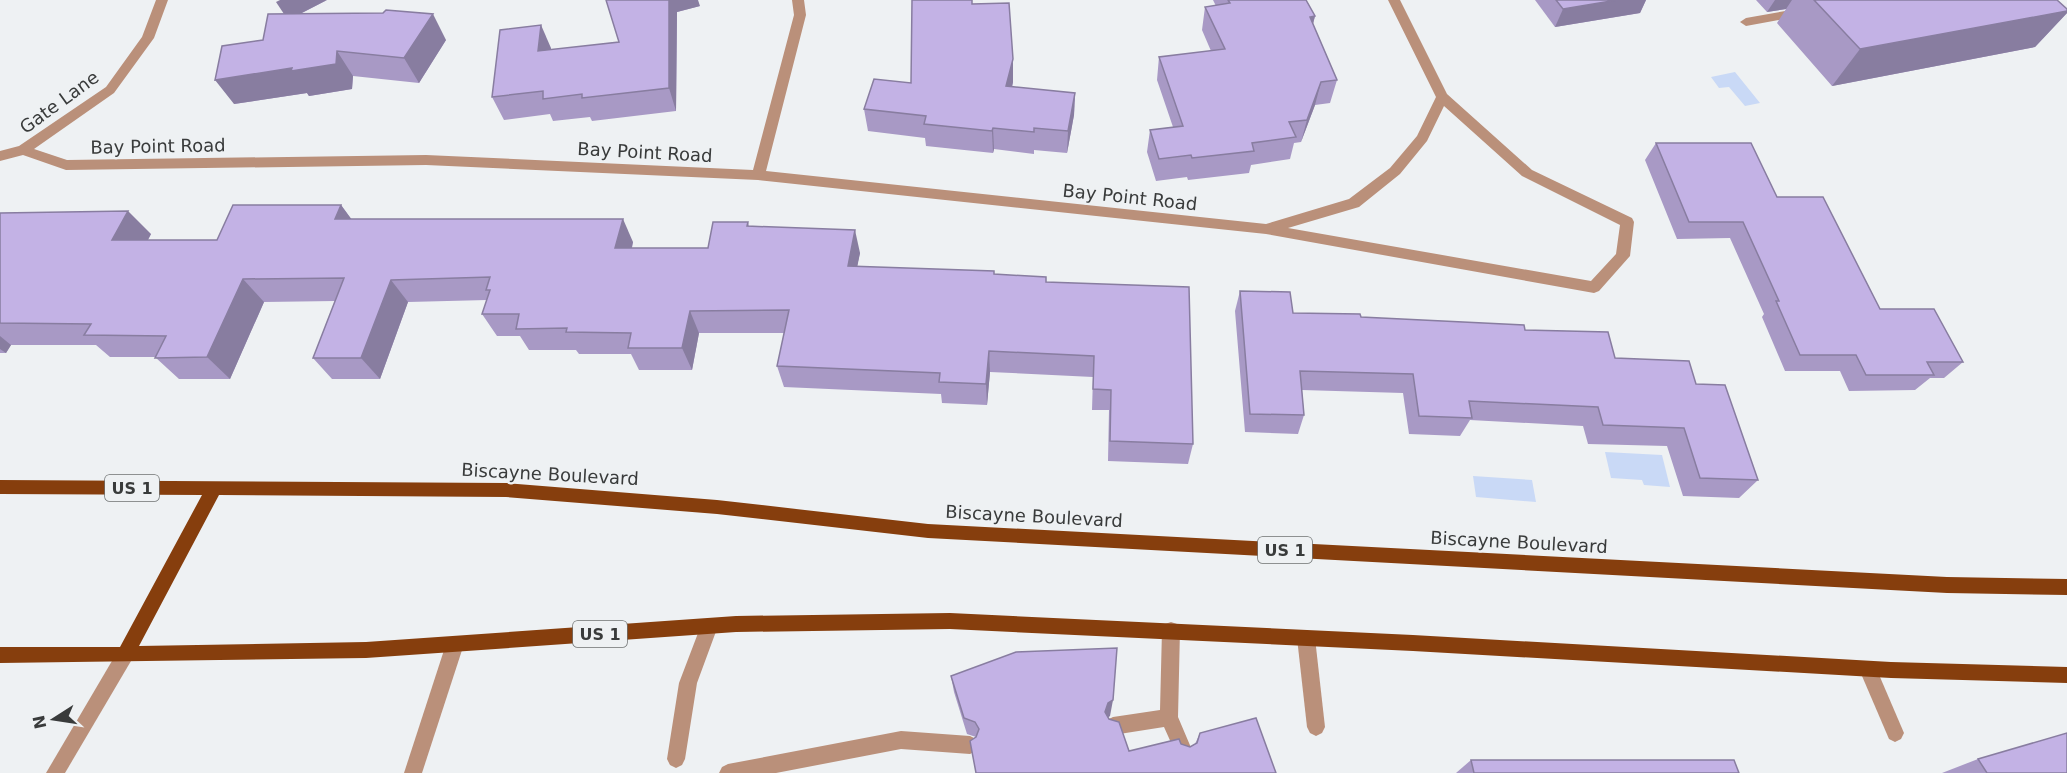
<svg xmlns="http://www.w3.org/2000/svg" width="2067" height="773" viewBox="0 0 2067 773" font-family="'DejaVu Sans',sans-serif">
  <rect width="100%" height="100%" fill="#eef1f3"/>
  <!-- water -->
  <g fill="#c9d9f6">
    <path d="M 1735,72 L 1760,103 L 1745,106 L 1729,87 L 1719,88 L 1711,77 Z"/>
    <path d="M 1605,452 L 1662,455 L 1670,487 L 1644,485 L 1642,480 L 1611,478 Z"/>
    <path d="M 1473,476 L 1532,480 L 1536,502 L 1476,497 Z"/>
  </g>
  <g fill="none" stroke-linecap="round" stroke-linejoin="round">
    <!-- minor -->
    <g fill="#ba907a" fill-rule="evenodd">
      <path d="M 156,0 L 168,0 L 154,38 L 114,93 L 34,149 L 67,160 L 426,155 L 753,170 L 794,15 L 792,0 L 804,0 L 806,15 L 766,171 L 1266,224 L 1349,199 L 1390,168 L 1417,136 L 1436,97 L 1388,0 L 1400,0 L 1447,94 L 1532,170 L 1632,218 L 1634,222 L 1630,256 L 1599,291 L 1594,293 L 1266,234 L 758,180 L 426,165 L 66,170 L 23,155 L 0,161 L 0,151 L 19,146 L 106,87 L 142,37 ZM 1444,106 L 1522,176 L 1620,225 L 1616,254 L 1591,281 L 1288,228 L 1359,207 L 1400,174 L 1427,141 Z"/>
      <path d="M 1802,8 L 1808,12 L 1806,15 L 1746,26 L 1740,22 L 1746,18 Z"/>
      <path d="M 709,618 L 715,620 L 718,626 L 697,683 L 685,759 L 682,765 L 676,768 L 670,765 L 667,759 L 679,683 L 703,620 Z"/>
      <path d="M 1171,622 L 1177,624 L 1180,630 L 1178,717 L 1192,750 L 1189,756 L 1183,759 L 1177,756 L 1164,727 L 1113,735 L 1107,732 L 1104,726 L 1107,720 L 1113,717 L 1160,710 L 1162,630 L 1165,624 Z"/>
      <path d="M 1306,630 L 1312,632 L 1315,638 L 1325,727 L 1322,733 L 1316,736 L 1310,733 L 1307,727 L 1297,638 L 1300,632 Z"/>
      <path d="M 455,636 L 461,638 L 464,644 L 422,773 L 404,773 L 446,644 L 449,638 Z"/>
      <path d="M 125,647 L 131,649 L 134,655 L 131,661 L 65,773 L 46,773 L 119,649 Z"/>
      <path d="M 1868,661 L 1874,663 L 1904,733 L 1901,739 L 1895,742 L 1889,739 L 1859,669 L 1862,663 Z"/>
      <path d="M 901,731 L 970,736 L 976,739 L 979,745 L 976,751 L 970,754 L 901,749 L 776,773 L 719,773 L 722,767 L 728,764 Z"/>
    </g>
    <!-- major -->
    <path fill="#863e0d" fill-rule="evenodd" d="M 0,480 L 506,483 L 717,500 L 928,524 L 1947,577 L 2067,579 L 2067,595 L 1947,593 L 928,538 L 717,514 L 506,497 L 219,495 L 139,646 L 366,642 L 736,616 L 950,613 L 1413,635 L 1891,662 L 2067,667 L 2067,683 L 1891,678 L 1413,651 L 950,629 L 736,632 L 366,658 L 0,663 L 0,647 L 120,647 L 202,495 L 0,494 Z"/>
  </g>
  <!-- wall -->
  <g fill="#a899c5">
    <path d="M 327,0 L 300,14 L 446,40 L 419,83 L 353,76 L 352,89 L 309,96 L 307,93 L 234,104 L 263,40 L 284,14 Z"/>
    <path d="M 606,0 L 700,6 L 677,12 L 676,111 L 592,121 L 590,117 L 553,121 L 550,114 L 504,120 L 492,97 L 551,48 L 551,50 L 619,42 Z"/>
    <path d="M 1213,0 L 1306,0 L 1315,16 L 1313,24 L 1337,80 L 1330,103 L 1315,105 L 1301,142 L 1294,143 L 1290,159 L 1251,165 L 1249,173 L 1188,180 L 1187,177 L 1156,181 L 1147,152 L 1150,130 L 1173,127 L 1157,80 L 1159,57 L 1211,51 L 1202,30 L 1205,7 L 1216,6 Z"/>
    <path d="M 1535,0 L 1646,0 L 1640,13 L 1555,27 Z"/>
    <path d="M 1756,0 L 2057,0 L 2067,9 L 2067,13 L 2035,47 L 1832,86 L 1777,23 L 1786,9 L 1767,12 Z"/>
    <path d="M 972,4 L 1013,82 L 1012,87 L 1075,93 L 1074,115 L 1067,153 L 1034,150 L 1034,154 L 994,149 L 993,153 L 926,146 L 925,138 L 868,131 L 864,109 L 911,83 Z"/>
    <path d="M 1656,143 L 1777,197 L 1880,309 L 1963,362 L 1944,378 L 1930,378 L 1915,390 L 1849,391 L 1840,371 L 1785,371 L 1762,317 L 1764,314 L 1730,238 L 1677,239 L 1645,160 Z"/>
    <path d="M 341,205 L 351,219 L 633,242 L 632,248 L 708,248 L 748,222 L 749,226 L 860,253 L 857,266 L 994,274 L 1046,282 L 1193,444 L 1188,464 L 1108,461 L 1109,410 L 1092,410 L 1093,377 L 990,372 L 987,405 L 942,403 L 941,394 L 784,387 L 777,366 L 784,333 L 699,333 L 692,370 L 639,370 L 631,354 L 579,354 L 576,350 L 529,350 L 520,336 L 497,336 L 482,314 L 487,300 L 408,302 L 380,379 L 332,379 L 313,358 L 335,301 L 264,302 L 230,379 L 179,379 L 155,357 L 110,357 L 96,345 L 11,345 L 6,353 L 0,353 L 0,213 L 151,234 L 148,240 L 217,240 Z"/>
    <path d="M 1240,291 L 1293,313 L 1525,330 L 1696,384 L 1758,480 L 1739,498 L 1683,496 L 1667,446 L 1588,444 L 1583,426 L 1470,420 L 1460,436 L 1409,434 L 1403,393 L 1302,390 L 1304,415 L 1298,434 L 1245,432 L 1235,311 Z"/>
    <path d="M 951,676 L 1110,716 L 1108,717 L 1129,751 L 1181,744 L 1190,747 L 1195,744 L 1200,733 L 1276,773 L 976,773 L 970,741 L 976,737 L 967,734 L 954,692 Z"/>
    <path d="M 1978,759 L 2067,773 L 1942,773 Z"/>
    <path d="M 1471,760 L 1739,773 L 1456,773 Z"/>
  </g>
  <!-- shaded-wall -->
  <g fill="#887da0">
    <path d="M 280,0 L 327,0 L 288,20 L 276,2 Z"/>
    <path d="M 669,0 L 698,0 L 700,6 L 677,12 L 676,111 L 669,88 Z"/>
    <path d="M 1617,0 L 1646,0 L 1640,13 L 1555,27 L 1563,9 Z"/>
    <path d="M 1775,0 L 1792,0 L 1786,9 L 1767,12 Z"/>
    <path d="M 2067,11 L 2067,13 L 2035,47 L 1832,86 L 1860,49 Z"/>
    <path d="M 433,14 L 446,40 L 419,83 L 404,58 Z"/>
    <path d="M 1315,16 L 1309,39 L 1310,17 Z"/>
    <path d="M 541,25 L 551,48 L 549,74 L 538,51 Z"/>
    <path d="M 337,51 L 353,76 L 352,89 L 309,96 L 307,93 L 234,104 L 215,80 L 292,68 Z"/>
    <path d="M 1013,59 L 1013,82 L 1007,109 L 1006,86 Z"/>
    <path d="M 1321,82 L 1315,105 L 1301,142 L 1307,120 Z"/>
    <path d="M 1075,93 L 1074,115 L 1067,153 L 1068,131 Z"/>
    <path d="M 993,128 L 994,149 L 993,153 L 992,131 Z"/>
    <path d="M 341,205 L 358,228 L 335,219 Z"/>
    <path d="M 128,211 L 151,234 L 135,263 L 112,240 Z"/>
    <path d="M 623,219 L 633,242 L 626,271 L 615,248 Z"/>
    <path d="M 855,230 L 860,253 L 853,288 L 848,266 Z"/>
    <path d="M 243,279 L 264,302 L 230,379 L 207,357 Z"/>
    <path d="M 391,280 L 408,302 L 380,379 L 361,358 Z"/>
    <path d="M 690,311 L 699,333 L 692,370 L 682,348 Z"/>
    <path d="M 0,336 L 11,345 L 6,353 L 0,349 Z"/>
    <path d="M 989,351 L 990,372 L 987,405 L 986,384 Z"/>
    <path d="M 1113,700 L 1110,716 L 1105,719 L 1105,712 L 1108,703 Z"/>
  </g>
  <!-- building -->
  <g fill="#c3b2e5" stroke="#887da0" stroke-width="1.5">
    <path d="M 606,0 L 669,0 L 669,88 L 582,98 L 582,94 L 543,99 L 543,91 L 492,97 L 500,30 L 541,25 L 538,51 L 619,42 Z"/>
    <path d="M 912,0 L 972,0 L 972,4 L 1009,3 L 1013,59 L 1006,86 L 1075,93 L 1068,131 L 1034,128 L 1034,132 L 993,128 L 992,131 L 924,124 L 926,116 L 864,109 L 874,79 L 911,83 Z"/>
    <path d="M 1228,0 L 1306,0 L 1315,16 L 1310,17 L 1337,80 L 1321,82 L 1307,120 L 1289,122 L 1296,137 L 1252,143 L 1254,151 L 1192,158 L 1191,155 L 1159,159 L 1150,130 L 1183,126 L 1159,57 L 1225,49 L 1205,7 L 1230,3 Z"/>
    <path d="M 1556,0 L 1617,0 L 1563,9 Z"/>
    <path d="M 1814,0 L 2057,0 L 2067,9 L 2067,11 L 1860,49 Z"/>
    <path d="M 386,10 L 433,14 L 404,58 L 337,51 L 336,64 L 291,71 L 292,68 L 215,80 L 222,46 L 263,40 L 268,14 L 383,13 Z"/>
    <path d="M 1656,143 L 1751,143 L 1777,197 L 1823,197 L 1880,309 L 1934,309 L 1963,362 L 1927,362 L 1934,375 L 1866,375 L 1856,355 L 1800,355 L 1776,301 L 1779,301 L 1743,222 L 1689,222 Z"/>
    <path d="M 233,205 L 341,205 L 335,219 L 623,219 L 615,248 L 708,248 L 713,222 L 748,222 L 747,226 L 855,230 L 848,266 L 994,271 L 994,274 L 1046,277 L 1046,282 L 1189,287 L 1193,444 L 1110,441 L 1111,390 L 1093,389 L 1094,356 L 989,351 L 986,384 L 939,382 L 940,373 L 777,366 L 789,310 L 690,311 L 682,348 L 628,348 L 631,333 L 566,332 L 567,328 L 516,329 L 519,314 L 482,314 L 490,290 L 486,290 L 490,277 L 391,280 L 361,358 L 313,358 L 344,278 L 243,279 L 207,357 L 155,358 L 166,336 L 84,335 L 91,324 L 0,323 L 0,213 L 128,211 L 112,240 L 217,240 Z"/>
    <path d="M 1240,291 L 1290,292 L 1293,313 L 1360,314 L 1361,317 L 1524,325 L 1525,330 L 1608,332 L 1615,358 L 1689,361 L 1696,384 L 1725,385 L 1758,480 L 1700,478 L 1684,428 L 1603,425 L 1598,407 L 1469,401 L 1472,418 L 1419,416 L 1413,374 L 1300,371 L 1304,415 L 1250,414 Z"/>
    <path d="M 1117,648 L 1113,700 L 1108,703 L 1105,712 L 1109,719 L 1119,722 L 1129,751 L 1179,739 L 1181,744 L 1190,747 L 1197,743 L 1200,733 L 1256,718 L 1276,773 L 976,773 L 970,741 L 976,737 L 979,729 L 975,722 L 964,718 L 951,676 L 1016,652 Z"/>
    <path d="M 2067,733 L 2067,773 L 1987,773 L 1978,759 Z"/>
    <path d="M 1471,760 L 1734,760 L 1739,773 L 1474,773 Z"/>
  </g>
  <g text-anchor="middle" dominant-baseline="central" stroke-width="4.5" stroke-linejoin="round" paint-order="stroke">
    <!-- shield labels -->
    <g fill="#eef1f3" stroke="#6f7272" stroke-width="1.5">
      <rect x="105" y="475" width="54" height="26" rx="4.5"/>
      <rect x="1258" y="537" width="54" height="26" rx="4.5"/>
      <rect x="573" y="621" width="54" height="26" rx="4.5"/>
    </g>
    <g font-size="16" font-weight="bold" fill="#393b3b">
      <text x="132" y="488">US 1</text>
      <text x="1285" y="550">US 1</text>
      <text x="600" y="634">US 1</text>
    </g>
    <!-- street labels -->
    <g font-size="18" fill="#393b3b" stroke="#eef1f3">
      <text transform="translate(59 102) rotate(-36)">Gate Lane</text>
      <text transform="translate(158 146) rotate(-1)">Bay Point Road</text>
      <text transform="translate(645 152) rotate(3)">Bay Point Road</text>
      <text transform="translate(1130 197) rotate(6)">Bay Point Road</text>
      <text transform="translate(550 474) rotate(3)">Biscayne Boulevard</text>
      <text transform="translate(1034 516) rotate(3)">Biscayne Boulevard</text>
      <text transform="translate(1519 542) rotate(3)">Biscayne Boulevard</text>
    </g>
  </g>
  <!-- north arrow -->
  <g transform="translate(54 719) rotate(258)" stroke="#eef1f3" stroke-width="4.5" paint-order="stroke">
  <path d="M0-4.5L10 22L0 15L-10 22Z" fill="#393b3b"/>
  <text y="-9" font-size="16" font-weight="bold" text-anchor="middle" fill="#393b3b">N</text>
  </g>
</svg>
